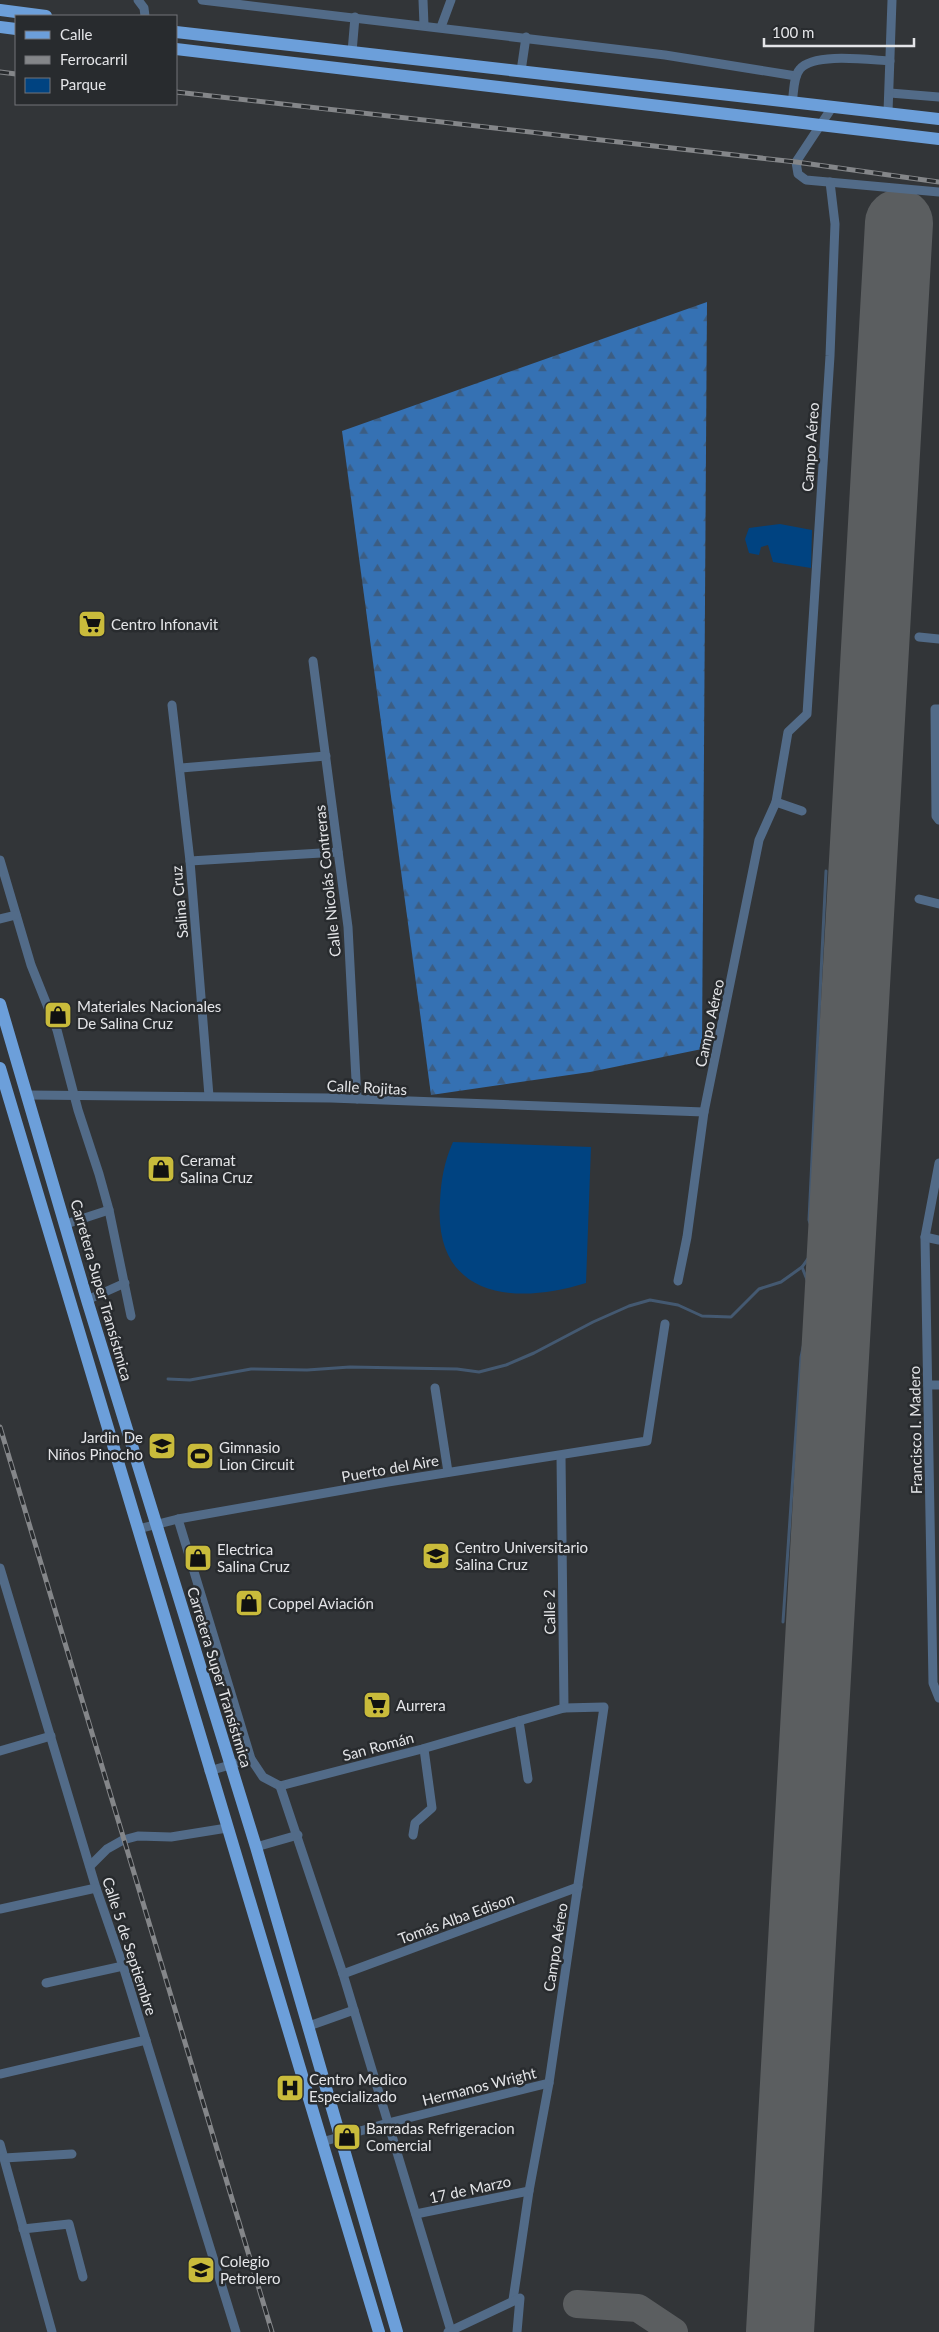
<svg xmlns="http://www.w3.org/2000/svg" width="939" height="2332" viewBox="0 0 939 2332" font-family="Lato,sans-serif">
  <defs>
    <pattern id="forest-firs" width="22" height="20" patternUnits="userSpaceOnUse" patternTransform="scale(1.25)"><rect width="22" height="20" fill="#3571b3"/><path d="M5 1l3.5 6h-7zM16 11l3.5 6h-7z" fill="#3c5d82"/></pattern>
  </defs>
  <rect width="100%" height="100%" fill="#323538"/>
  <!-- green -->
  <g fill="#004381">
    <path d="M 780,524 L 812,530 L 811,568 L 773,562 L 768,545 L 761,547 L 759,555 L 749,553 L 745,539 L 749,528 Z"/>
    <path d="M 453,1142 L 591,1147 L 586,1283 C 513,1306 433,1297 440,1201 C 441,1181 444,1162 453,1142 Z"/>
  </g>
  <!-- forest -->
  <path fill="url(#forest-firs)" d="M 707,302 L 702,1049 L 590,1072 L 431,1095 L 342,431 Z"/>
  <g fill="none" stroke-linecap="round" stroke-linejoin="round">
    <!-- stream -->
    <g stroke="#445971" stroke-width="3">
      <path d="M 168,1379 L 190,1380 L 251,1369 L 307,1370 L 350,1367 L 457,1369 L 479,1372 L 506,1365 L 534,1353 L 593,1322 L 629,1306 L 650,1300 L 678,1305 L 702,1316 L 731,1317 L 759,1289 L 781,1282 L 802,1267"/>
      <path d="M 783,1622 L 801,1357 L 809,1319 L 817,1305 L 802,1267 C 819,1244 818,1247 809,1220 L 826,871"/>
    </g>
    <!-- taxiway -->
    <path stroke="#5b5e60" stroke-width="28" d="M 577,2304 L 638,2308 L 674,2332"/>
    <!-- runway -->
    <path stroke="#5b5e60" stroke-width="68" d="M 780,2332 L 899,223"/>
    <!-- minor -->
    <g stroke="#526b88" stroke-width="9">
      <path d="M 138,0 L 144,8 L 145,16"/>
      <path d="M 202,0 L 665,55 L 796,76"/>
      <path d="M 423,0 L 424,25"/>
      <path d="M 441,27 L 451,0"/>
      <path d="M 352,52 L 355,17"/>
      <path d="M 521,71 L 526,37"/>
      <path d="M 890,93 L 939,97"/>
      <path d="M 792,103 C 794,93 793,77 800,69 C 814,52 870,60 890,61"/>
      <path d="M 833,106 L 796,162 L 798,174 L 806,180 L 939,192"/>
      <path d="M 888,112 L 892,0"/>
      <path d="M 919,637 L 939,639"/>
      <path d="M 313,661 L 348,927 L 357,1099"/>
      <path d="M 172,705 L 190,861 L 209,1096"/>
      <path d="M 939,709 L 935,709 L 936,816 L 939,820"/>
      <path d="M 181,768 L 326,756"/>
      <path d="M 776,802 L 788,732 L 807,714 L 830,356 L 835,224 L 830,182"/>
      <path d="M 0,860 L 31,965 L 57,1030 L 78,1110 L 99,1174 L 109,1210 L 131,1316"/>
      <path d="M 190,861 L 338,852"/>
      <path d="M 919,899 L 939,904"/>
      <path d="M 0,919 L 16,915"/>
      <path d="M 28,1095 L 331,1098 L 704,1112"/>
      <path d="M 939,1163 L 925,1237 L 933,1683 L 939,1698"/>
      <path d="M 66,1224 L 109,1210"/>
      <path d="M 925,1237 L 939,1240"/>
      <path d="M 678,1281 L 687,1237 L 704,1112 L 759,840 L 776,802 L 802,811"/>
      <path d="M 87,1300 L 125,1283"/>
      <path d="M 928,1385 L 939,1385"/>
      <path d="M 435,1388 L 448,1472"/>
      <path d="M 561,1456 L 564,1708"/>
      <path d="M 178,1519 L 251,1759"/>
      <path d="M 138,1529 L 178,1519 L 388,1482 L 647,1441 L 665,1324"/>
      <path d="M 0,1568 L 96,1888 L 123,1966 L 236,2332"/>
      <path d="M 519,1721 L 528,1779"/>
      <path d="M 0,1751 L 51,1736"/>
      <path d="M 209,1771 L 251,1759 L 263,1777 L 280,1786 L 422,1749 L 564,1708 L 604,1707 L 549,2083 L 529,2191 L 513,2300"/>
      <path d="M 280,1786 L 343,1974 L 451,2331"/>
      <path d="M 413,1835 L 415,1823 L 432,1808 L 424,1749"/>
      <path d="M 256,1847 L 298,1835"/>
      <path d="M 90,1866 L 107,1849 L 123,1840 L 138,1836 L 171,1837 L 227,1828"/>
      <path d="M 0,1909 L 96,1888"/>
      <path d="M 343,1974 L 578,1887"/>
      <path d="M 46,1983 L 123,1966"/>
      <path d="M 309,2026 L 354,2010"/>
      <path d="M 0,2074 L 146,2040"/>
      <path d="M 322,2142 L 388,2123 L 549,2083"/>
      <path d="M 0,2144 L 52,2332"/>
      <path d="M 4,2158 L 72,2154"/>
      <path d="M 416,2214 L 529,2191"/>
      <path d="M 23,2229 L 69,2224 L 83,2277"/>
      <path d="M 448,2332 L 520,2298 L 517,2332"/>
    </g>
    <!-- primary -->
    <g stroke="#6c9fda" stroke-width="12">
      <path d="M 0,10 L 46,16"/>
      <path d="M 0,27 L 16,29"/>
      <path d="M 176,32 L 939,119"/>
      <path d="M 176,49 L 939,139"/>
      <path d="M 0,1004 L 87,1300 L 256,1847 L 397,2332"/>
      <path d="M 0,1068 L 379,2332"/>
    </g>
    <defs>
      <g id="rail">
        <path d="M 0,72 L 16,74"/>
        <path d="M 176,92 L 796,162 L 939,182"/>
        <path d="M 0,1427 L 272,2332"/>
      </g>
    </defs>
    <!-- rail casing -->
    <use href="#rail" stroke="#848689" stroke-width="5"/>
    <!-- rail -->
    <use href="#rail" stroke="#282b2e" stroke-width="3" stroke-dasharray="9" stroke-linecap="butt"/>
  </g>
  <!-- icons -->
  <defs>
    <symbol id="supermarket-square" viewBox="-11 -11 22 22"><rect x="-9" y="-9" width="18" height="18" rx="4" fill="#c9bb3b" stroke="#282b2e"/><path d="M-6-5.5h2.5l.6 2H6L4.5 2H-2.5L-4.4-4H-6ZM-1.5 3.2a1.3 1.3 0 1 0 .1 0ZM3 3.2a1.3 1.3 0 1 0 .1 0Z" fill="#111"/></symbol>
    <symbol id="shop-square" viewBox="-11 -11 22 22"><rect x="-9" y="-9" width="18" height="18" rx="4" fill="#c9bb3b" stroke="#282b2e"/><path d="M-5-2.5h2.3a2.7 3.5 0 0 1 5.4 0H5L5.5 6h-11ZM-1.5-2.5h3a1.5 2.3 0 0 0-3 0Z" fill="#111"/></symbol>
    <symbol id="school-square" viewBox="-11 -11 22 22"><rect x="-9" y="-9" width="18" height="18" rx="4" fill="#c9bb3b" stroke="#282b2e"/><path d="M0-5L7-2L0 1L-7-2ZM-4 1L0 2.5L4 1V4Q0 6-4 4Z" fill="#111"/></symbol>
    <symbol id="stadium-square" viewBox="-11 -11 22 22"><rect x="-9" y="-9" width="18" height="18" rx="4" fill="#c9bb3b" stroke="#282b2e"/><path d="M0-5a6.5 5 0 1 0 0 10a6.5 5 0 1 0 0-10ZM-3.5-1.8h7v3.6h-7Z" fill="#111"/></symbol>
    <symbol id="hospital-square" viewBox="-11 -11 22 22"><rect x="-9" y="-9" width="18" height="18" rx="4" fill="#c9bb3b" stroke="#282b2e"/><path d="M-5-5h3v3.5h4V-5h3V5h-3V1.5h-4V5h-3Z" fill="#111"/></symbol>
  </defs>
  <g fill-rule="evenodd">
    <use href="#supermarket-square" x="76" y="608" width="32" height="32"/>
    <use href="#shop-square" x="42" y="999" width="32" height="32"/>
    <use href="#shop-square" x="145" y="1153" width="32" height="32"/>
    <use href="#school-square" x="146" y="1430" width="32" height="32"/>
    <use href="#stadium-square" x="184" y="1440" width="32" height="32"/>
    <use href="#school-square" x="420" y="1540" width="32" height="32"/>
    <use href="#shop-square" x="182" y="1542" width="32" height="32"/>
    <use href="#shop-square" x="233" y="1587" width="32" height="32"/>
    <use href="#supermarket-square" x="361" y="1689" width="32" height="32"/>
    <use href="#hospital-square" x="274" y="2072" width="32" height="32"/>
    <use href="#shop-square" x="331" y="2121" width="32" height="32"/>
    <use href="#school-square" x="185" y="2254" width="32" height="32"/>
  </g>
  <g text-anchor="middle" dominant-baseline="central" stroke-width="5" stroke-linejoin="round" paint-order="stroke">
    <!-- street labels -->
    <g font-size="15" fill="#e4e5e8" stroke="#282b2e">
      <text transform="translate(810 447) rotate(-86)">Campo Aéreo</text>
      <text transform="translate(327 881) rotate(-96)">Calle Nicolás Contreras</text>
      <text transform="translate(179 902) rotate(-95)">Salina Cruz</text>
      <text transform="translate(709 1023) rotate(-78)">Campo Aéreo</text>
      <text transform="translate(367 1087) rotate(3)">Calle Rojitas</text>
      <text transform="translate(102 1290) rotate(74)">Carretera Super Transístmica</text>
      <text transform="translate(915 1430) rotate(-91)">Francisco I. Madero</text>
      <text transform="translate(390 1468) rotate(-10)">Puerto del Aire</text>
      <text transform="translate(549 1612) rotate(-91)">Calle 2</text>
      <text transform="translate(220 1677) rotate(73)">Carretera Super Transístmica</text>
      <text transform="translate(378 1746) rotate(-15)">San Román</text>
      <text transform="translate(456 1918) rotate(-20)">Tomás Alba Edison</text>
      <text transform="translate(130 1946) rotate(72)">Calle 5 de Septiembre</text>
      <text transform="translate(555 1947) rotate(-81)">Campo Aéreo</text>
      <text transform="translate(479 2086) rotate(-14)">Hermanos Wright</text>
      <text transform="translate(470 2189) rotate(-12)">17 de Marzo</text>
    </g>
    <!-- poi labels -->
    <g font-size="15" fill="#e4e5e8" stroke="#282b2e" text-anchor="start">
      <text x="111" y="624">Centro Infonavit</text>
      <text x="77" y="1006">Materiales Nacionales<tspan x="77" dy="17">De Salina Cruz</tspan></text>
      <text x="180" y="1160">Ceramat<tspan x="180" dy="17">Salina Cruz</tspan></text>
      <text x="143" y="1437" text-anchor="end">Jardin De<tspan x="143" dy="17">Niños Pinocho</tspan></text>
      <text x="219" y="1447">Gimnasio<tspan x="219" dy="17">Lion Circuit</tspan></text>
      <text x="455" y="1547">Centro Universitario<tspan x="455" dy="17">Salina Cruz</tspan></text>
      <text x="217" y="1549">Electrica<tspan x="217" dy="17">Salina Cruz</tspan></text>
      <text x="268" y="1603">Coppel Aviación</text>
      <text x="396" y="1705">Aurrera</text>
      <text x="309" y="2079">Centro Medico<tspan x="309" dy="17">Especializado</tspan></text>
      <text x="366" y="2128">Barradas Refrigeracion<tspan x="366" dy="17">Comercial</tspan></text>
      <text x="220" y="2261">Colegio<tspan x="220" dy="17">Petrolero</tspan></text>
    </g>
  </g>
  <!-- legend -->
  <rect x="15" y="15" width="162" height="90" fill="#282b2e" stroke="#737578"/>
  <rect x="25" y="31" width="25" height="8" fill="#6c9fda" stroke="#737578"/>
  <text x="60" y="40" font-size="15" fill="#e4e5e8">Calle</text>
  <rect x="25" y="56" width="25" height="8" fill="#848689" stroke="#737578"/>
  <text x="60" y="65" font-size="15" fill="#e4e5e8">Ferrocarril</text>
  <rect x="25" y="78" width="25" height="15" fill="#004381" stroke="#737578"/>
  <text x="60" y="90" font-size="15" fill="#e4e5e8">Parque</text>
  <!-- scale -->
  <path d="M764 38v8h150v-8" fill="none" stroke="#e4e5e8" stroke-width="2.5"/>
  <text x="772" y="38" font-size="15" fill="#e4e5e8" stroke="#282b2e" stroke-width="4" paint-order="stroke">100 m</text>
</svg>
